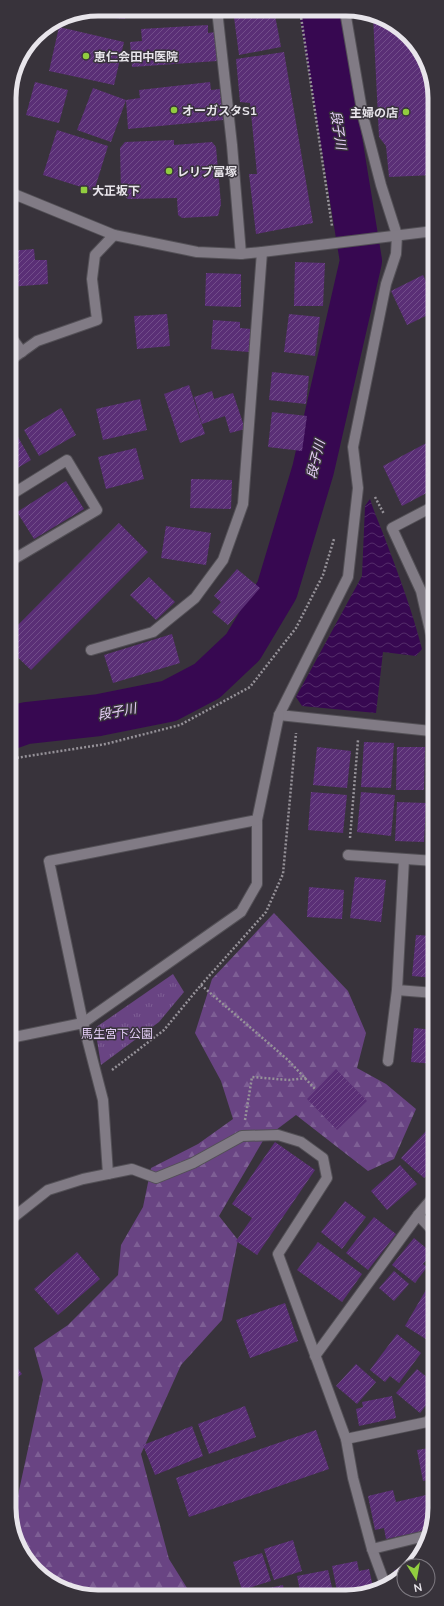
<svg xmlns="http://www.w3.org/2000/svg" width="444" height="1606" viewBox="0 0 444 1606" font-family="Mulish,'Noto Sans JP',sans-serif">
  <defs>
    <pattern id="grass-tufts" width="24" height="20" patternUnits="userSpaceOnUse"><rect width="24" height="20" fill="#694483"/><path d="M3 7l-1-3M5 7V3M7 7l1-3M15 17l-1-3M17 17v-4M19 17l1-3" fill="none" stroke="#7e5f95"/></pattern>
    <pattern id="forest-firs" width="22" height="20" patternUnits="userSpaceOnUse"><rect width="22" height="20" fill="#694483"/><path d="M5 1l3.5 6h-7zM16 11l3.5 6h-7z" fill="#7e5f95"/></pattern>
    <pattern id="water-waves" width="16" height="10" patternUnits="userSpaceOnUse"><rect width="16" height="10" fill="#370851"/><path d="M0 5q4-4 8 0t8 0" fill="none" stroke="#542c6a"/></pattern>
    <pattern id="building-hatch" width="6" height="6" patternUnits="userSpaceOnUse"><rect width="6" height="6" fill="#5a2f76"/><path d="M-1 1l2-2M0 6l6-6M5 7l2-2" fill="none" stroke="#724d8a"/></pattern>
  </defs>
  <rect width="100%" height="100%" fill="#38333b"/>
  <!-- grass -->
  <path fill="url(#grass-tufts)" d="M 173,974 L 184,992 L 159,1022 L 101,1065 L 95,1028 Z"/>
  <!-- forest -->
  <path fill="url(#forest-firs)" d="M 274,913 L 348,991 L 366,1033 L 357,1068 L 386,1084 L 416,1109 L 394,1159 L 368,1171 L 296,1115 L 264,1139 L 219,1216 L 238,1240 L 222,1320 L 181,1365 L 141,1454 L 169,1559 L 192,1596 L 81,1595 L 31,1567 L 14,1529 L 18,1495 L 43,1380 L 34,1348 L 68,1325 L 118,1275 L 121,1245 L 143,1207 L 151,1168 L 198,1144 L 233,1119 L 221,1081 L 195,1033 L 212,979 Z"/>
  <!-- water -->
  <path fill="url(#water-waves)" d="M 370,499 C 374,512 379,523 384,536 C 398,573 412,610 422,649 L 416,656 L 383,652 L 376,713 L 302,706 L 296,697 L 362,576 L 365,506 Z"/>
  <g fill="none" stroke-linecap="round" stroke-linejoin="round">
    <!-- river -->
    <path stroke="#370851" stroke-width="42" d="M 9,729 L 26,723 L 99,715 L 169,701 L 207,681 L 243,647 L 277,590 L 313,470 L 361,261 L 320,10"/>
  </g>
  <!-- building -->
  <g fill="url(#building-hatch)">
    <path d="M 98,9 L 126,9 L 125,19 L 95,16 L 96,10 Z"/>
    <path d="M 233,10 L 274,10 L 281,47 L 239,55 Z"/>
    <path d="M 373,16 L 409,35 L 434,87 L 434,175 L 389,177 L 386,146 L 379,137 Z"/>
    <path d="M 208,25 L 208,33 L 215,32 L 217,61 L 132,67 L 130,42 L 142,41 L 141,29 Z"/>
    <path d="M 59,27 L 124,42 L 114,85 L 49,71 Z"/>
    <path d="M 284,52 L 313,223 L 256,234 L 249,174 L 257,174 L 250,103 L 240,102 L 236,59 Z"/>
    <path d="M 35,82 L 68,90 L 59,123 L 26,115 Z"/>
    <path d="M 210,82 L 211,90 L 220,89 L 223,120 L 128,129 L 126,100 L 140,98 L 139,90 Z"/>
    <path d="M 93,88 L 126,100 L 111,142 L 77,130 Z"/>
    <path d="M 57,130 L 108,146 L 94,191 L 43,175 Z"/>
    <path d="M 174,140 L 174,145 L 212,142 L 216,147 L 221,204 L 218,216 L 182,218 L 178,215 L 177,198 L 128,199 L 121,194 L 120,148 L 125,142 Z"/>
    <path d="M 34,249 L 35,260 L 47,260 L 48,284 L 9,287 L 9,251 Z"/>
    <path d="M 295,262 L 325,263 L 323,306 L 294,306 Z"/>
    <path d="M 206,273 L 241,274 L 241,307 L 205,306 Z"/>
    <path d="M 423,275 L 434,298 L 434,312 L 407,325 L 391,291 Z"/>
    <path d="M 167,314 L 170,346 L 137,349 L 134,316 Z"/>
    <path d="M 289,314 L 320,317 L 315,356 L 284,352 Z"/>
    <path d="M 213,320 L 240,322 L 240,328 L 251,329 L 249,352 L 211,349 Z"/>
    <path d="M 272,372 L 309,376 L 306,404 L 269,400 Z"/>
    <path d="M 189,385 L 205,434 L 180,443 L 164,394 Z"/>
    <path d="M 212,391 L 214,399 L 233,393 L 245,429 L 230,433 L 225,416 L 202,424 L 194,397 Z"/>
    <path d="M 140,399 L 147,430 L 103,440 L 96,409 Z"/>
    <path d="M 61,408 L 76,435 L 39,456 L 24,430 Z"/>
    <path d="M 272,412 L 307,416 L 302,451 L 268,447 Z"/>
    <path d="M 18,437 L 31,460 L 9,473 L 9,442 Z"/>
    <path d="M 434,439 L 434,489 L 402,506 L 383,466 Z"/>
    <path d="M 136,448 L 144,479 L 106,489 L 98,457 Z"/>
    <path d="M 191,479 L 232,480 L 231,509 L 190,508 Z"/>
    <path d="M 66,481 L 84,509 L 34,539 L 17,512 Z"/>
    <path d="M 119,523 L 148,552 L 31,670 L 9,649 L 9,634 Z"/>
    <path d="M 166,526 L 211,533 L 206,565 L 161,558 Z"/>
    <path d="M 237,569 L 260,588 L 228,625 L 212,612 L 221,602 L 214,596 Z"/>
    <path d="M 149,577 L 175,602 L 156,620 L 130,595 Z"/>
    <path d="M 172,634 L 180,663 L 113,683 L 104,655 Z"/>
    <path d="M 364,742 L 394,743 L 391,788 L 361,787 Z"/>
    <path d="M 317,747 L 351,751 L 347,788 L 313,785 Z"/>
    <path d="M 397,747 L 425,747 L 424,790 L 396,790 Z"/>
    <path d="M 311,792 L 347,795 L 343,833 L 308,830 Z"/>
    <path d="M 361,792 L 395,795 L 391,836 L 357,832 Z"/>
    <path d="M 397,802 L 426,803 L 424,842 L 395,841 Z"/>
    <path d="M 355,877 L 386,880 L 381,922 L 350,918 Z"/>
    <path d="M 309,887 L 344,890 L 342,919 L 307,917 Z"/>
    <path d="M 416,935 L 435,936 L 435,978 L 412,976 Z"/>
    <path d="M 414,1028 L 435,1030 L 435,1064 L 411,1062 Z"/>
    <path d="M 336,1069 L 367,1101 L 337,1130 L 307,1099 Z"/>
    <path d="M 428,1129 L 435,1135 L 435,1167 L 424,1178 L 401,1158 Z"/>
    <path d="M 275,1142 L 315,1170 L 257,1255 L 236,1241 L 252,1218 L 232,1204 Z"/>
    <path d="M 400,1165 L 417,1184 L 387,1210 L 371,1191 Z"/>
    <path d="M 345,1201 L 366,1217 L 342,1249 L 321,1232 Z"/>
    <path d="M 374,1217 L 396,1234 L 368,1270 L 346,1253 Z"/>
    <path d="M 414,1238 L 432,1253 L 423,1264 L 427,1267 L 415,1283 L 392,1265 Z"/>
    <path d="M 318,1242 L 362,1274 L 342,1302 L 297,1270 Z"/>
    <path d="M 77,1252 L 100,1279 L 58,1315 L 34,1289 Z"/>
    <path d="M 394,1271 L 409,1284 L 394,1301 L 379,1288 Z"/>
    <path d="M 430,1283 L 435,1286 L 435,1331 L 429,1341 L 405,1326 Z"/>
    <path d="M 285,1303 L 298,1341 L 250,1358 L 236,1320 Z"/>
    <path d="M 397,1334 L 421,1353 L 399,1383 L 390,1376 L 385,1382 L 370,1370 Z"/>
    <path d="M 10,1358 L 22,1374 L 10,1383 L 15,1389 L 10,1393 Z"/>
    <path d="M 356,1364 L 376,1382 L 357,1404 L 336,1386 Z"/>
    <path d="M 417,1369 L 435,1384 L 426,1396 L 431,1399 L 420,1413 L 396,1393 Z"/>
    <path d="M 392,1396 L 396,1418 L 359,1426 L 356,1409 L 363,1407 L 362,1402 Z"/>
    <path d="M 245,1406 L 256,1437 L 209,1454 L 198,1424 Z"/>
    <path d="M 192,1426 L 203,1456 L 155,1475 L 143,1445 Z"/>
    <path d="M 316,1430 L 329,1469 L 189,1517 L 176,1478 Z"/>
    <path d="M 435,1447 L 435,1479 L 423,1481 L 417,1450 Z"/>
    <path d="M 393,1490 L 396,1502 L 426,1495 L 432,1520 L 428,1530 L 386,1539 L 384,1528 L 375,1530 L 368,1496 Z"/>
    <path d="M 293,1540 L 302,1571 L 274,1580 L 264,1549 Z"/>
    <path d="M 262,1553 L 271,1581 L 242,1590 L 233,1562 Z"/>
    <path d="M 357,1561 L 359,1571 L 369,1569 L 373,1587 L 355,1591 L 356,1596 L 338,1596 L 332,1566 Z"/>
    <path d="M 404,1568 L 404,1573 L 397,1579 L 394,1570 Z"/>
    <path d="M 328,1570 L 334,1596 L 301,1596 L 297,1576 Z"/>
    <path d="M 283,1585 L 285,1596 L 251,1596 L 250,1592 Z"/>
    <path d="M 242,1592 L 243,1596 L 223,1596 L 223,1595 Z"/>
  </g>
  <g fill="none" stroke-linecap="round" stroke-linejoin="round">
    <defs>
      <g id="street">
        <path d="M 217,10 L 232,145 L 241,254"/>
        <path d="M 345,11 L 363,116 L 381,185 L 397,235 L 396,254 L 386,284 L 353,447 L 358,488 L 348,577 L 279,715 L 431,731 L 434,667"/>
        <path d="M 9,334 L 22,352"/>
        <path d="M 9,361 L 37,341 L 97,320 L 92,279 L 95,255 L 114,235"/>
        <path d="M 9,496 L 67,460 L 97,510 L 9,562"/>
        <path d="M 434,506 L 392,528 L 421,591 L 434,648"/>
        <path d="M 91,650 L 153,632 L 195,598 L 223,560 L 243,504 L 262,252"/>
        <path d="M 348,855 L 435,861"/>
        <path d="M 404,859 L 397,990 L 435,993"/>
        <path d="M 10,1038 L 83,1023 L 241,912 L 257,884 L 257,820"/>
        <path d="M 388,1061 L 397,990"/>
        <path d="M 108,1174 L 103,1100 L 83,1023 L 49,861 L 257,820 L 279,715"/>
        <path d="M 418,1215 L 435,1195"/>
        <path d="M 10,1220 L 48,1190 L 83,1179 L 132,1169 L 156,1178 L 193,1163 L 242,1136 L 278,1135 L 301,1142 L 323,1158 L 327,1178 L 278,1254 L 346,1439 L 353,1478 L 372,1549 L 386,1587"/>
        <path d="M 315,1356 L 418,1215 L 435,1233"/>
        <path d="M 346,1439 L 427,1422 L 435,1414"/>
        <path d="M 372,1549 L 425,1536"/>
      </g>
      <path id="secondary" d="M 9,192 L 114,235 L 197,252 L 241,254 L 262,252 L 434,231"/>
    </defs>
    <!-- street casing -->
    <use href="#street" stroke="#535056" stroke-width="12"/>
    <!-- secondary casing -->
    <use href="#secondary" stroke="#535056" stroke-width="12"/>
    <!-- path -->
    <g stroke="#969299" stroke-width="2.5" stroke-dasharray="2 2" stroke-linecap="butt">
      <path d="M 300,10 L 332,226"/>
      <path d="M 375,497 L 384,514"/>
      <path d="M 9,759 L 106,744 L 180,725 L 250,687 L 296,628 L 323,575 L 334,539"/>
      <path d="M 350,838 L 358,740"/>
      <path d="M 201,985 L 288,1060 L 316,1090"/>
      <path d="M 112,1070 L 164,1030 L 201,985 L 266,912 L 283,874 L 296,733"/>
      <path d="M 245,1120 L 252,1077 L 289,1080 L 306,1078"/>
    </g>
    <!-- street -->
    <use href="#street" stroke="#817b85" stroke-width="10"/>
    <!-- secondary -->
    <use href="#secondary" stroke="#817b85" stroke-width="10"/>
  </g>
  <!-- markers -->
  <g fill="#91cd3f" stroke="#38333b" stroke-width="1.5">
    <circle cx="86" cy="56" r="4"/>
    <circle cx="174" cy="110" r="4"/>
    <circle cx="406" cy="112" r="4"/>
    <circle cx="169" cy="171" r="4"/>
    <rect x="80" y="186" width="8" height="8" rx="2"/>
  </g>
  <g text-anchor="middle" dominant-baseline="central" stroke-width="3" stroke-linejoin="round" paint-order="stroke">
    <!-- poi labels -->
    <g font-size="12" font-weight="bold" fill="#e8e5eb" stroke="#38333b" text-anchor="start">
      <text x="94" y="56">恵仁会田中医院</text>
      <text x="182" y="110">オーガスタS1</text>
      <text x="398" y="112" text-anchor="end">主婦の店</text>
      <text x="177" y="171">レリブ富塚</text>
      <text x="92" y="190">大正坂下</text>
    </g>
    <!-- park labels -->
    <g font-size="12" fill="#e2ccf5" stroke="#38333b">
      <text x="117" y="1033">馬生宮下公園</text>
    </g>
    <!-- water labels -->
    <g font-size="13" font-style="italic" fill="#e9d2fb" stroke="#38333b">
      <text transform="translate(339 130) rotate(81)">段子川</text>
      <text transform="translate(315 459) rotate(-76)">段子川</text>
      <text transform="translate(117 711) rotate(-11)">段子川</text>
    </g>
  </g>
  <!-- crop -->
  <path d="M0 0H444V1606H0ZM98 16H346A82 82 0 0 1 428 98V1508A82 82 0 0 1 346 1590H98A82 82 0 0 1 16 1508V98A82 82 0 0 1 98 16Z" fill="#38333b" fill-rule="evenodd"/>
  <path fill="none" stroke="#e8e5eb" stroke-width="5" d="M98 16H346A82 82 0 0 1 428 98V1508A82 82 0 0 1 346 1590H98A82 82 0 0 1 16 1508V98A82 82 0 0 1 98 16Z"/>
  <!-- north arrow -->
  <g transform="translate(416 1578) rotate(169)"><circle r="19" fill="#38333b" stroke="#7e7a81"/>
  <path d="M0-3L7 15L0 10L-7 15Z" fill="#91cd3f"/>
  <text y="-6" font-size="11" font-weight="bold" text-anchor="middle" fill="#e8e5eb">N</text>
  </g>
</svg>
